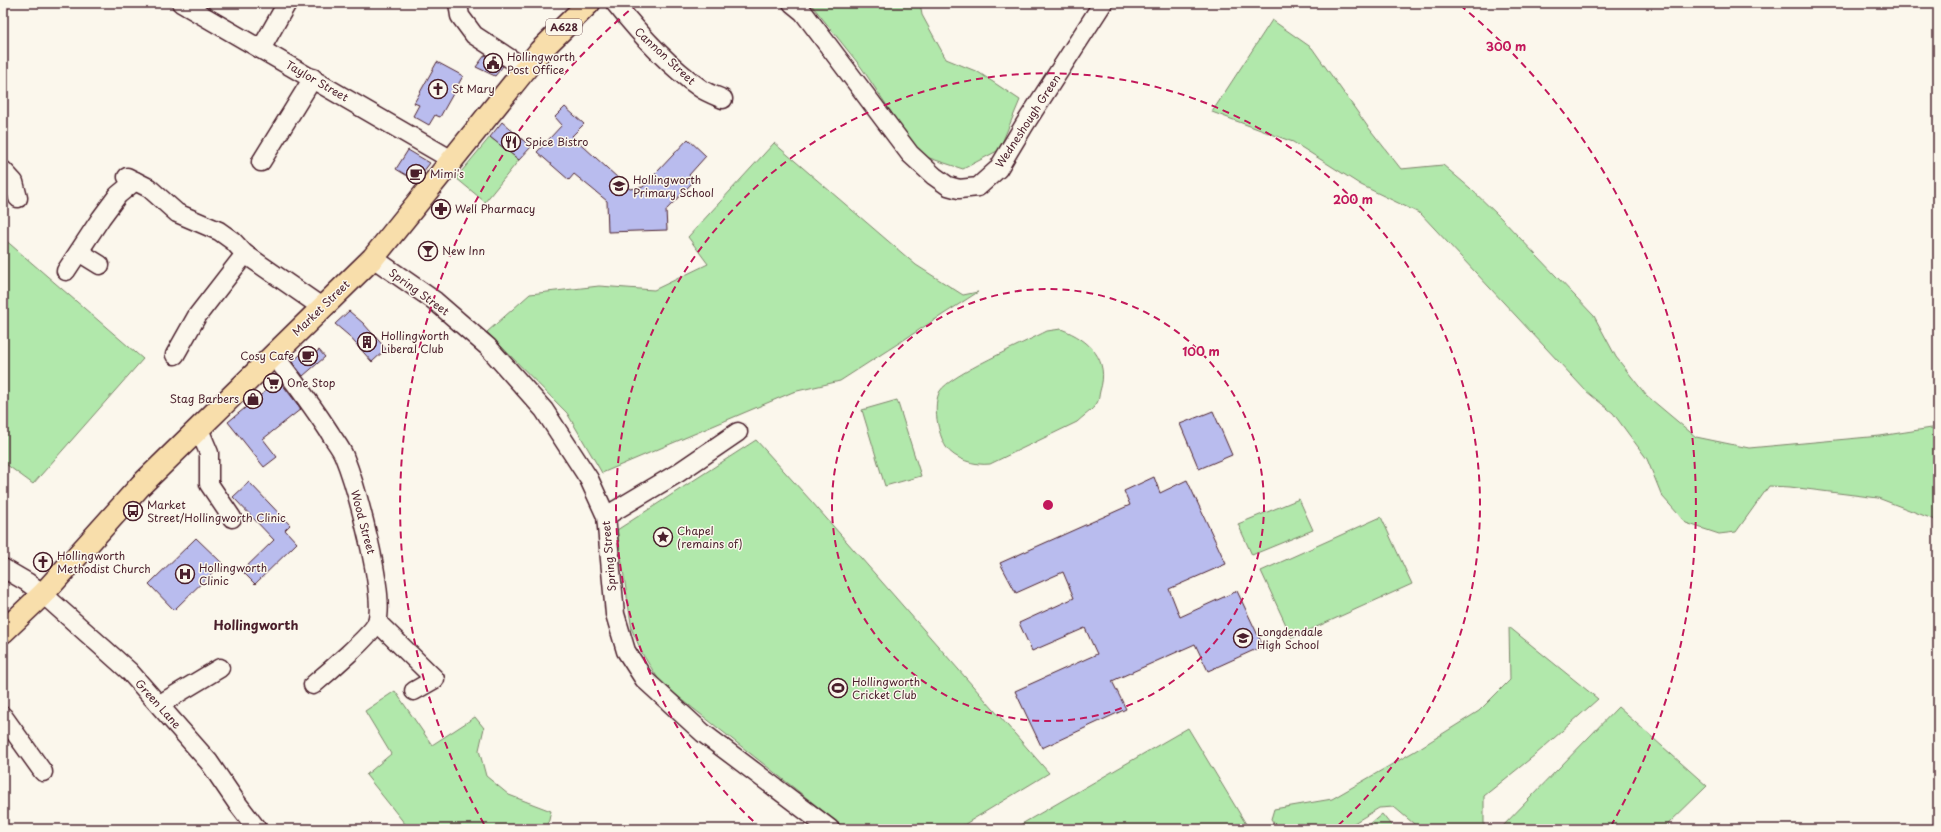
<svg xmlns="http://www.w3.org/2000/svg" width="1941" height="832" viewBox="0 0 1941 832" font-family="'Playpen Sans',sans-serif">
	<rect width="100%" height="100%" fill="#fbf7ec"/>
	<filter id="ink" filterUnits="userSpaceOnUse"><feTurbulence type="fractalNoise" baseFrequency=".025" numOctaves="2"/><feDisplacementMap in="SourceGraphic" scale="8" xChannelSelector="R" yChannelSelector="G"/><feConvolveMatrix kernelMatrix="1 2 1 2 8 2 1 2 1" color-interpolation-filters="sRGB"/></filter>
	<g filter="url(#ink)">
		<g fill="#b1e8ab" stroke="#7e846b">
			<path d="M810 3H920L922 15 946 59 978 72 1020 100 999 150 963 169 920 155 861 67Z"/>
			<path d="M1272 20 1312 48 1368 127 1401 169 1443 165 1470 188 1499 216 1594 316 1616 357 1646 395 1696 437 1749 448 1880 436 1938 427V521L1878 498 1790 487 1769 486 1736 532 1719 534 1686 523 1662 496 1647 459 1613 413 1586 391 1421 214 1361 185 1293 142 1212 112Z"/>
			<path d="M490 137 519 160 485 202 456 178Z"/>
			<path d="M774 143 916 265 963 295 978 292 840 381 793 392 602 473 567 413 487 332 530 294 599 286 654 290 708 264 688 237Z"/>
			<path d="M3 238 143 359 33 484 3 462Z"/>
			<path d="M1061 329C1090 340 1110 360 1100 391 1099 395 1099 400 1097 403 1092 411 1083 416 1077 422L990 464C975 466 954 459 946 447 938 434 932 405 940 391 950 375 1026 342 1047 331Z"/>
			<path d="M897 400 921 476 885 486 862 410Z"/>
			<path d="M756 440 812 502 1049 773 957 829H846L661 683 643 655 632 630 617 530Z"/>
			<path d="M1299 499 1313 530 1252 555 1238 524Z"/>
			<path d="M1381 517 1412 584 1292 638 1261 571Z"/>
			<path d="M1509 627 1598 699 1535 755 1484 796V829H1420L1394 807 1379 808 1344 829H1278L1271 819 1274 809 1332 799 1415 751 1479 711 1510 680Z"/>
			<path d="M395 691 432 745 475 717 484 728 479 750 486 776 509 795 551 811 547 829H409L366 775 391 754 365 711Z"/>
			<path d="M1618 707 1707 786 1663 829H1502L1501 828Z"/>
			<path d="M1188 728 1249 829H1013Z"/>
			<path d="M1382 814 1394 829H1364Z"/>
		</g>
		<g fill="#b9bcee" stroke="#4a1f2b">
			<path d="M485 55 503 66 495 76 476 67Z"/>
			<path d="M437 62 463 76 440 117 435 115 429 125 413 116 419 105 414 103Z"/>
			<path d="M565 107 584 124 572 136 630 189 643 187 688 139 706 156 689 175 694 181 666 210 667 230 608 232 607 201 574 174 569 180 537 152 562 125 555 117Z"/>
			<path d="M502 122 531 147 519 160 490 137Z"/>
			<path d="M408 150 430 163 416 181 396 169Z"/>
			<path d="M349 311 363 323 386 349 372 362 348 335 335 324Z"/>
			<path d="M308 348 313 355 319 350 325 357 303 376 292 362Z"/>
			<path d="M279 380 301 409 263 439 277 457 264 467 228 422Z"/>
			<path d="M1213 411 1232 455 1199 469 1180 424Z"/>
			<path d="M1154 477 1160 493 1187 480 1226 564 1169 589 1180 617 1237 591 1263 646 1208 671 1195 644 1112 681 1126 709 1042 748 1015 691 1097 654 1085 628 1032 651 1019 623 1074 598 1063 572 1016 593 1000 563 1130 505 1124 491Z"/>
			<path d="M249 482 290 525 285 530 297 543 255 584 242 571 274 540 233 497Z"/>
			<path d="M196 538 222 563 174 610 149 584Z"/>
		</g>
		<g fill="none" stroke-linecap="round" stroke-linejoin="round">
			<g stroke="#4a1f2b" stroke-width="21">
				<g id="minor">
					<path d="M181 3 452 160"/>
					<path d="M458 3 460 16 474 35 526 69"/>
					<path d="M615 3C638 32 670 67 700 88 707 93 716 96 723 99"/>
					<path d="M792 3 803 12 910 154 934 176 948 186 959 189 978 187 998 169 1025 124 1103 3"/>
					<path d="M261 49 287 3"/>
					<path d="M261 162 313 78"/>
					<path d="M3 170 14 182 18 198"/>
					<path d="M127 177 149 188 177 213 219 231 233 241 245 254 323 308"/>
					<path d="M79 252 100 265"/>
					<path d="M373 258 435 301 488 347 544 410 589 479 606 516 615 614 626 651 644 679 703 733 830 829"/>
					<path d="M66 271 101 218 118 195 135 181"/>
					<path d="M273 354C293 380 312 405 330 433 334 440 341 448 344 456 356 486 386 593 377 622 373 634 325 675 313 685"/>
					<path d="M175 355 197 316 245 254"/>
					<path d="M199 429 209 453V484L232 518"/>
					<path d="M606 516 678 473 738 432"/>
					<path d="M3 568 27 582 43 594 129 671 209 762 237 803 257 829"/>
					<path d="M377 622 435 679 414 691"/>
					<path d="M160 704 220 668"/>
					<path d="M3 716 43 772"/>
				</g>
			</g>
			<g stroke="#4a1f2b" stroke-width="25">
				<path id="highway" d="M3 632 43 594 141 485 373 258 540 51 589 3"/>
			</g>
			<use href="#minor" stroke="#fbf7ec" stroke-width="18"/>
			<use href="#highway" stroke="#f8deab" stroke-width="22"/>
		</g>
	</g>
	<g fill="none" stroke="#c2185b" stroke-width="2" stroke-dasharray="7 5">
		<circle cx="1048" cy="505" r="216"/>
		<path d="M762 829A432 432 0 1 1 1334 829"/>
		<path d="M484 824A648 648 0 0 1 636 5M1460 5A648 648 0 0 1 1612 824"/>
	</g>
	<defs>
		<g id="civic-ring" transform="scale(1)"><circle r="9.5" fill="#fbf7ec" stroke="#4a1f2b" stroke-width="1.5"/><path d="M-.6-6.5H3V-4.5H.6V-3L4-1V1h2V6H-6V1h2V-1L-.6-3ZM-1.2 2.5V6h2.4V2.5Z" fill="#4a1f2b"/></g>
		<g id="church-ring" transform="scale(1)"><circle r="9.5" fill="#fbf7ec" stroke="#4a1f2b" stroke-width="1.5"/><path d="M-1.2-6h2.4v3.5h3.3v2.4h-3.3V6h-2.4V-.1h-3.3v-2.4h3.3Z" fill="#4a1f2b"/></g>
		<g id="restaurant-ring" transform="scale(1)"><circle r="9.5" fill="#fbf7ec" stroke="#4a1f2b" stroke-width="1.5"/><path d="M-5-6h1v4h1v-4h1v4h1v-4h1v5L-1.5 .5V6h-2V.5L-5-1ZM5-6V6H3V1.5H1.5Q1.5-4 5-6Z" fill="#4a1f2b"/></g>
		<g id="cafe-ring" transform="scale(1)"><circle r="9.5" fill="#fbf7ec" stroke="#4a1f2b" stroke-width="1.5"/><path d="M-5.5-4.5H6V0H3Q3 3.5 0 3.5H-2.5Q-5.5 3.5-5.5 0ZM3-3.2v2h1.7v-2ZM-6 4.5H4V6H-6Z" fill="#4a1f2b"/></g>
		<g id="school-ring" transform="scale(1)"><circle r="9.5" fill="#fbf7ec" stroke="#4a1f2b" stroke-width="1.5"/><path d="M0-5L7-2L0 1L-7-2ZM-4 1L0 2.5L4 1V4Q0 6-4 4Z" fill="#4a1f2b"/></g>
		<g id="pharmacy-ring" transform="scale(1)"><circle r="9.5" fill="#fbf7ec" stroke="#4a1f2b" stroke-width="1.5"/><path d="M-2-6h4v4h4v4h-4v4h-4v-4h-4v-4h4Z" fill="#4a1f2b"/></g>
		<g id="bar-ring" transform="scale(1)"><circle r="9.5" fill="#fbf7ec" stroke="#4a1f2b" stroke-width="1.5"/><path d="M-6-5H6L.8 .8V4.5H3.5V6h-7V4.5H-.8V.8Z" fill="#4a1f2b"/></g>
		<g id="building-ring" transform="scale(1)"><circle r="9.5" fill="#fbf7ec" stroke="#4a1f2b" stroke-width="1.5"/><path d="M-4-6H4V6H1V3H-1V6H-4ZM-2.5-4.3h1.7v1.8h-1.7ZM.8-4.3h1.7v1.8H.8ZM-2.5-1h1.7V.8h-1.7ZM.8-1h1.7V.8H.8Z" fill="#4a1f2b"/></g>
		<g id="supermarket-ring" transform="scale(1)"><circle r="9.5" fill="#fbf7ec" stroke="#4a1f2b" stroke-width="1.5"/><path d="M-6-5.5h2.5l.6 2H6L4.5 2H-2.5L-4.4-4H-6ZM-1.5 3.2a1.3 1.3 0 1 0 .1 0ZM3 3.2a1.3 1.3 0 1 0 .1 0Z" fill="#4a1f2b"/></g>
		<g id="shop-ring" transform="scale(1)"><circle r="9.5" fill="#fbf7ec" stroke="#4a1f2b" stroke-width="1.5"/><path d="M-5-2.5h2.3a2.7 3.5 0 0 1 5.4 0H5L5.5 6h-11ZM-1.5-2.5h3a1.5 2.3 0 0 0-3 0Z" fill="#4a1f2b"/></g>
		<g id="bus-ring" transform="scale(1)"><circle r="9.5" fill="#fbf7ec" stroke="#4a1f2b" stroke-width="1.5"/><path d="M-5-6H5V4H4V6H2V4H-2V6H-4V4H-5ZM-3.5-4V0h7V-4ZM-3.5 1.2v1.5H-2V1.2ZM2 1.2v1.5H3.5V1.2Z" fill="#4a1f2b"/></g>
		<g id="sight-ring" transform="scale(1)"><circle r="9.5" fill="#fbf7ec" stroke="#4a1f2b" stroke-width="1.5"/><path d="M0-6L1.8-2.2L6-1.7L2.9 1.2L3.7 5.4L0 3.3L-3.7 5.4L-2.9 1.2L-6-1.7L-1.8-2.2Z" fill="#4a1f2b"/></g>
		<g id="hospital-ring" transform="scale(1)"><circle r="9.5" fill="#fbf7ec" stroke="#4a1f2b" stroke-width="1.5"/><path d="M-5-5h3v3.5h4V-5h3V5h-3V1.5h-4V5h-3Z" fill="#4a1f2b"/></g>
		<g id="stadium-ring" transform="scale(1)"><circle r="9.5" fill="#fbf7ec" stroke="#4a1f2b" stroke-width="1.5"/><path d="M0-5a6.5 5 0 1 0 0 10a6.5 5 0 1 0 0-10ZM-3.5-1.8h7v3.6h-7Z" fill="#4a1f2b"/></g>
	</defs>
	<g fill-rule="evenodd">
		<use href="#civic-ring" x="493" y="63"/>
		<use href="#church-ring" x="438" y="89"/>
		<use href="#restaurant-ring" x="511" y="142"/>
		<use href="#cafe-ring" x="416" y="174"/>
		<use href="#school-ring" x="619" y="186"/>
		<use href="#pharmacy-ring" x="441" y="209"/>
		<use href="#bar-ring" x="428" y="251"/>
		<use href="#building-ring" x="367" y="342"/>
		<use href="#cafe-ring" x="308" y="356"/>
		<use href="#supermarket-ring" x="273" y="383"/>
		<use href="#shop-ring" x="253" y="399"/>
		<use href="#bus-ring" x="133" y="511"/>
		<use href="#sight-ring" x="663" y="537"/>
		<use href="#church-ring" x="43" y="562"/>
		<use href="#hospital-ring" x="185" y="574"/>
		<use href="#school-ring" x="1243" y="638"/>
		<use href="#stadium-ring" x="838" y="688"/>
	</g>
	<g text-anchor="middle" stroke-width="3" stroke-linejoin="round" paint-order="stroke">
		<rect fill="#fbf7ec" stroke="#7f6065" stroke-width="1" x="546" y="19" width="36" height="16" rx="3"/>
		<g font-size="10" font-weight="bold" fill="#4a1f2b">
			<text x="564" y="31">A628</text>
		</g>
		<g font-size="11" fill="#4a1f2b" stroke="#fbf7ec">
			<text transform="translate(665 56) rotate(43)" y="4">Cannon Street</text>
			<text transform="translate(317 81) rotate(30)" y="4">Taylor Street</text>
			<text transform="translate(1028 121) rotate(-57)" y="4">Wedneshough Green</text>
			<text transform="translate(419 292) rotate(36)" y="4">Spring Street</text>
			<text transform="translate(321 308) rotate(-44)" y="4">Market Street</text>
			<text transform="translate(363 522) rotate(75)" y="4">Wood Street</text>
			<text transform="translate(609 556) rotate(-95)" y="4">Spring Street</text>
			<text transform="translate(158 704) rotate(48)" y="4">Green Lane</text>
		</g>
		<g font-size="11" fill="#4a1f2b" stroke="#fbf7ec" text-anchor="start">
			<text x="507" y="61">Hollingworth<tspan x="507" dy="13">Post Office</tspan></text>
			<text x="452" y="93">St Mary</text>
			<text x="525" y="146">Spice Bistro</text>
			<text x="430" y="178">Mimi's</text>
			<text x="633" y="184">Hollingworth<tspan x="633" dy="13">Primary School</tspan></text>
			<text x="455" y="213">Well Pharmacy</text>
			<text x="442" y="255">New Inn</text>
			<text x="381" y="340">Hollingworth<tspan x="381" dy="13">Liberal Club</tspan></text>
			<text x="294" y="360" text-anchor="end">Cosy Cafe</text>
			<text x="287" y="387">One Stop</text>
			<text x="239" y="403" text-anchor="end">Stag Barbers</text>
			<text x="147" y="509">Market<tspan x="147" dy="13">Street/Hollingworth Clinic</tspan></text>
			<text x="677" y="535">Chapel<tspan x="677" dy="13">(remains of)</tspan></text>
			<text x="57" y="560">Hollingworth<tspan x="57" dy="13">Methodist Church</tspan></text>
			<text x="199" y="572">Hollingworth<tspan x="199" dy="13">Clinic</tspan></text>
			<text x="1257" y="636">Longdendale<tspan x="1257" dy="13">High School</tspan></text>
			<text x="852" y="686">Hollingworth<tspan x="852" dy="13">Cricket Club</tspan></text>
		</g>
		<g font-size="13" font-weight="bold" fill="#4a1f2b" stroke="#fbf7ec">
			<text x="256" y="630">Hollingworth</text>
		</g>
	</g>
	<circle cx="1048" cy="505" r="6" fill="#c2185b" stroke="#fbf7ec" stroke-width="2"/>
	<g font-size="12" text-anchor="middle" font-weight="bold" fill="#c2185b" stroke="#fbf7ec" stroke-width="3" stroke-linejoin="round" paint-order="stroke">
		<text x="1506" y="51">300 m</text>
		<text x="1353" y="204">200 m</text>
		<text x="1201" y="356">100 m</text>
	</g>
	<rect width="1941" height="832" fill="none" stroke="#fbf7ec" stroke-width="16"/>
	<rect x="8" y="8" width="1925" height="816" fill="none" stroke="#4a1f2b" stroke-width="1.5" filter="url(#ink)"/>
</svg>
